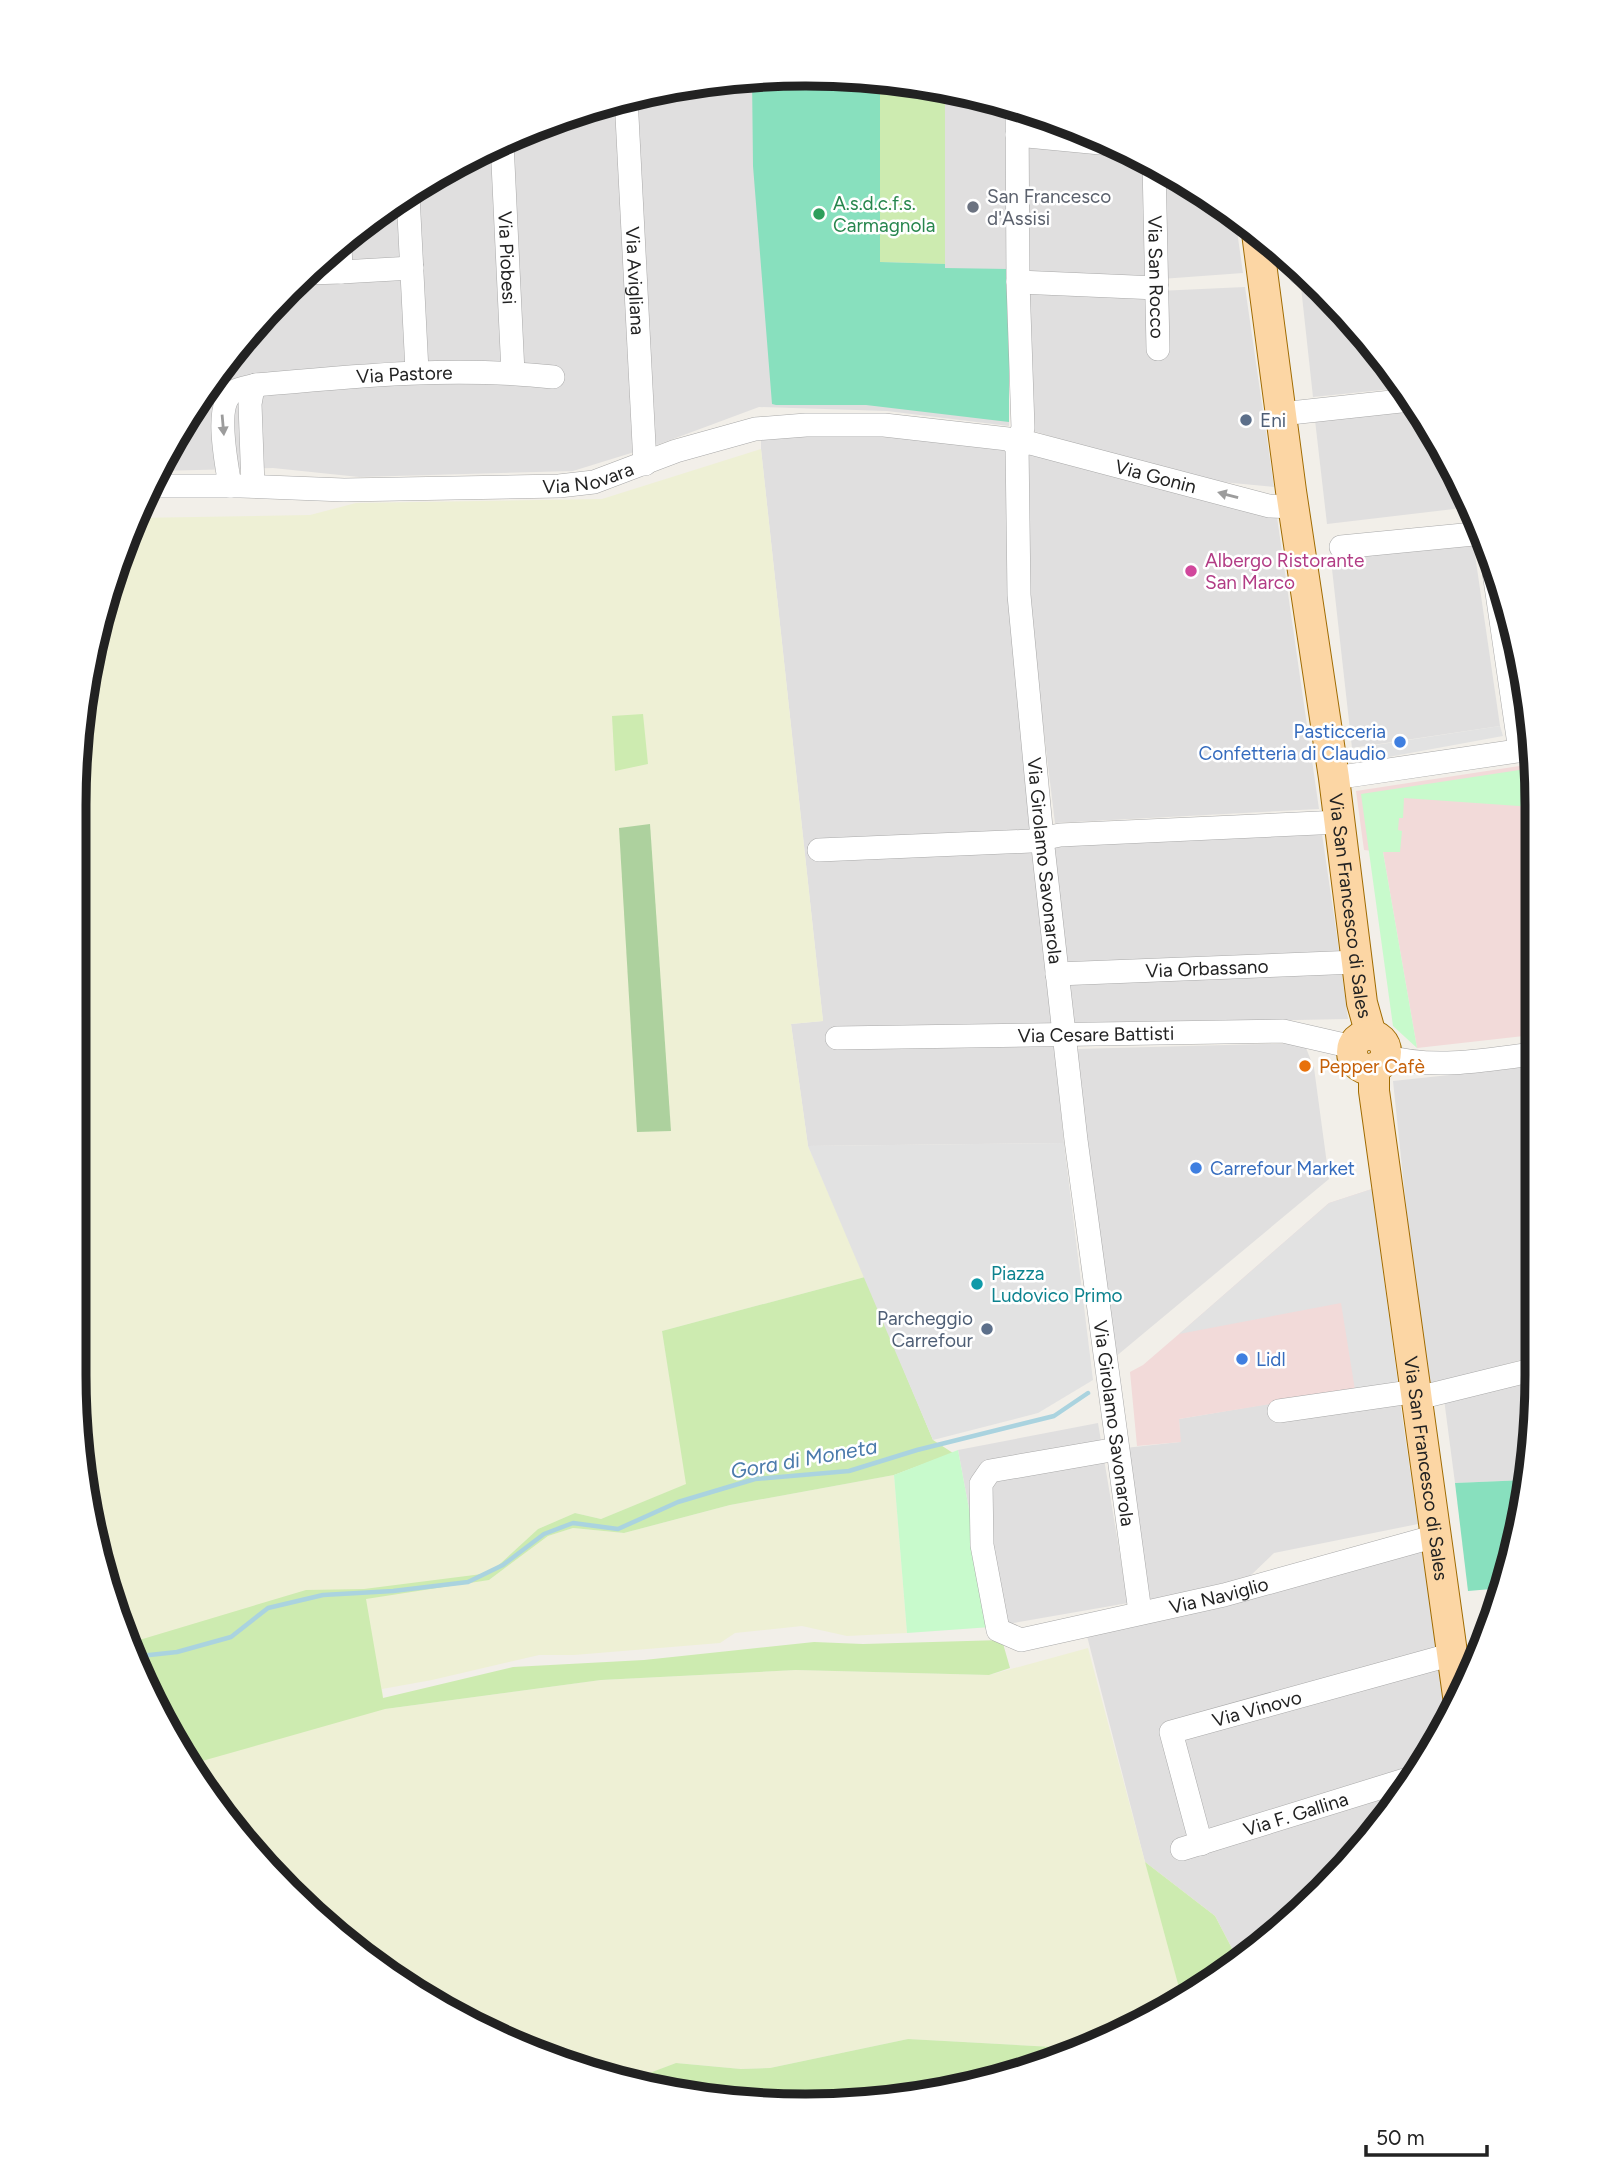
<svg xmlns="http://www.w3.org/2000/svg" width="1611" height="2180" viewBox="0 0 1611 2180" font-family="Figtree,sans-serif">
	<rect width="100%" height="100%" fill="#f2efe9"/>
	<g fill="#e0dfdf">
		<path d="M757 75 880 79V262L945 263V90L1008 105 1009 426 887 411 759 407 657 445 573 471 359 477 273 468 158 471 197 399 255 323 360 225 481 149 616 99Z"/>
		<path d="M1023 142 1123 149 1149 162 1152 280 1025 276Z"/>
		<path d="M1158 165 1171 171 1235 217 1243 273 1161 279Z"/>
		<path d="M1316 285 1386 360 1402 388 1313 397 1301 287Z"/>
		<path d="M1245 287 1274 487 1191 479 1030 430 1026 289 1136 292Z"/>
		<path d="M1412 405 1471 507 1327 524 1315 420Z"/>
		<path d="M800 434 987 441 1008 451 1009 583 1064 1143 808 1146 791 1024 823 1021 761 449V436Z"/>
		<path d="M1028 451 1277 517 1319 809 1055 823 1029 609Z"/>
		<path d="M1473 541 1500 726 1352 748 1331 560Z"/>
		<path d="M1322 834 1340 957 1066 969 1052 848 1114 841Z"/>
		<path d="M1341 966 1348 1019 1071 1024 1065 979Z"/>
		<path d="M1304 1043 1314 1068 1329 1179 1114 1358 1076 1049Z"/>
		<path d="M1534 1066 1535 1356 1425 1387 1393 1081Z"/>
		<path d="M1536 1375V1423L1526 1480 1455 1483 1444 1399Z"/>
		<path d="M1400 1402 1418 1524 1274 1553 1248 1578 1146 1602 1125 1448 1180 1442 1179 1419 1273 1403 1277 1423Z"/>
		<path d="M1098 1423 1128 1603 991 1627 958 1450Z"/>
		<path d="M1423 1546 1449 1718 1356 1857 1251 1955 1239 1962 1215 1916 1145 1862 1087 1636Z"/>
	</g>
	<g fill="#f2dad9">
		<path d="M1532 764 1533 1035 1417 1048 1383 852 1364 850 1356 791Z"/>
		<path d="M1372 1189 1355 1390 1179 1419 1181 1442 1137 1446 1130 1372 1143 1365 1179 1334 1329 1203Z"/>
	</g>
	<path fill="#eef0d5" d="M761 449 823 1021 791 1024 808 1146 865 1277 662 1331 687 1484 601 1519 575 1513 538 1529 490 1573 489 1580 548 1536 573 1528 624 1533 730 1505 894 1475 907 1633 847 1636 802 1626 735 1633 720 1643 574 1655H539L432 1680 382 1689 385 1709 601 1680 796 1670 989 1675 1088 1648 1145 1862 1215 1916 1239 1962 1089 2049 908 2039 770 2068 741 2069 676 2063 624 2083 482 2031 323 1925 197 1781 129 1655 99 1564 74 1374 75 758 98 616 133 518 310 515 356 503 602 499Z"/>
	<g fill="#cdebb0">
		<path d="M880 79 901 80 945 90V264L880 262Z"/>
		<path d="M643 714 648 764 615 771 612 716Z"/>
		<path d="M865 1277 933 1440 953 1453 894 1475 730 1505 624 1533 573 1528 548 1536 489 1580 366 1599 383 1698 513 1667 644 1660 814 1642 863 1644 1002 1640 1010 1668 989 1675 796 1670 601 1680 385 1709 188 1765 126 1644 306 1590 364 1589 490 1573 538 1529 575 1513 601 1519 686 1484 662 1331Z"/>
		<path d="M1145 1862 1215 1916 1239 1962 1181 1995Z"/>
		<path d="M908 2039 1089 2049 901 2100H710L623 2083 676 2063 741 2069 770 2068Z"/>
	</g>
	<path fill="#add19e" d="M650 824 671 1131 637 1132 619 828Z"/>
	<g fill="#c8facc">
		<path d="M1532 768V807L1404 798 1403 818H1399L1398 830 1402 831 1400 852H1383L1417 1048 1393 1026 1361 794Z"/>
		<path d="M958 1450 991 1627 907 1633 894 1475Z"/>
	</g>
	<g fill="#88e0be">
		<path d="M757 75 880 79V262L945 264V268L1009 269V422L866 405H776L772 404 753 166 752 76Z"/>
		<path d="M1526 1480 1512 1564 1503 1588 1468 1591 1455 1483Z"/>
	</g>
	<g fill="#e2e2e2">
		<path d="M1500 726 1503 736 1372 760 1369 746Z"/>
		<path d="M1064 1143 1093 1380 1038 1413 933 1440 808 1146Z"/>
		<path d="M1372 1189 1398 1384 1355 1390 1341 1303 1179 1334 1329 1203Z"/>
	</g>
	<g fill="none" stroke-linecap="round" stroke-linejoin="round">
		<path stroke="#aad3df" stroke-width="4.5" d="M131 1657 177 1652 231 1637 268 1608 323 1595 393 1591 468 1582 503 1565 544 1534 573 1523 618 1529 678 1502 755 1479 849 1471 917 1450 1054 1416 1088 1393"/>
		<g stroke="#a9a9a9" stroke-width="24">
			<g id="minor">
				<path id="s1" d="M626 97 645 464"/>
				<path id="s2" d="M1017 107 1018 282 1023 428 1017 445 1019 595 1042 838 1076 1140 1140 1612"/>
				<path d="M1017 135 1111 144"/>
				<path id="s3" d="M502 142 513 373"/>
				<path id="s4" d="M1154 163 1158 349"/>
				<path d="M408 195 417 371"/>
				<path d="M340 244 341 272 412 268"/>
				<path d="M1300 267V273H1304"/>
				<path d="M308 273 341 272"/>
				<path d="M1018 282 1157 288"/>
				<path d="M1281 414 1410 400"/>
				<path id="s5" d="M150 486H241L344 490 559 486 594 482 676 451 755 429 806 425H884L1008 439 1017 445 1030 443 1269 506 1295 507"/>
				<path id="s6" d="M230 486C227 465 213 402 235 391 241 388 250 387 256 385 355 376 453 366 553 377"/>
				<path d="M253 486 250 404 252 393 256 385"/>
				<path d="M1341 547 1484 533"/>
				<path d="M1494 572 1520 751"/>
				<path d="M1334 778 1531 749"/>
				<path d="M819 850 1031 841 1060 835 1340 822"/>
				<path id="s7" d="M1057 974 1357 962"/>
				<path id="s8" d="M837 1038 1283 1031 1353 1047"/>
				<path d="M1385 1056C1434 1070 1483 1060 1533 1054"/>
				<path d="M1418 1398 1536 1369"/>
				<path d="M1279 1411 1417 1391"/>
				<path id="s9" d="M1117 1449 990 1471 981 1484 982 1545 998 1630 1021 1640 1224 1595 1436 1536"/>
				<path id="s10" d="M1201 1844 1171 1732 1453 1654"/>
				<path id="s11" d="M1182 1849 1408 1779"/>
			</g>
		</g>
		<g stroke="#a06b00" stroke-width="32">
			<g id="major">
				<path id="s12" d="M1257 233 1291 491 1334 778 1362 1003 1371 1035"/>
				<circle cx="1369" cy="1052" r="17"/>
				<path id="s13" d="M1374 1068V1091L1459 1703"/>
			</g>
		</g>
		<use href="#minor" stroke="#fff" stroke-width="23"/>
		<use href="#major" stroke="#fcd6a4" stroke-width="30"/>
	</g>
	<defs><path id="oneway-solid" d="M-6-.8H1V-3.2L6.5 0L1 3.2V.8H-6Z" transform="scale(1.75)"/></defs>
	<g fill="#9c9c9c">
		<use href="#oneway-solid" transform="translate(223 425) rotate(85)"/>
		<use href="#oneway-solid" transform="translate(1228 495) rotate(-165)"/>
	</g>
	<circle fill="#6b7280" stroke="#fff" stroke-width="2.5" cx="973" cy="207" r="7"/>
	<circle fill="#2e9e5b" stroke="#fff" stroke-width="2.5" cx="819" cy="214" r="7"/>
	<g fill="#5c6f8a" stroke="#fff" stroke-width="2.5">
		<circle cx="1246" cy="420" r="7"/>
		<circle cx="987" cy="1329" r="7"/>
	</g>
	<circle fill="#d1479c" stroke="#fff" stroke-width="2.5" cx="1191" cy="571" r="7"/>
	<g fill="#3f7fe0" stroke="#fff" stroke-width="2.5">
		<circle cx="1400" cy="742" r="7"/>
		<circle cx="1196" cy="1168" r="7"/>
		<circle cx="1242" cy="1359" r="7"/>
	</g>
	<circle fill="#e8710a" stroke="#fff" stroke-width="2.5" cx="1305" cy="1066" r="7"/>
	<circle fill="#0f9aa8" stroke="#fff" stroke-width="2.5" cx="977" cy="1284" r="7"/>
	<g text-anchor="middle" stroke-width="5" stroke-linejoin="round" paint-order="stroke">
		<g font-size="19" fill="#5b616d" stroke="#fff" text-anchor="start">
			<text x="987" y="203">San Francesco<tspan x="987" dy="22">d'Assisi</tspan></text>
		</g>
		<g font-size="19" fill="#27864d" stroke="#fff" text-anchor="start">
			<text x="833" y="210">A.s.d.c.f.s.<tspan x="833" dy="22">Carmagnola</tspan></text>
		</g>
		<g font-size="19" fill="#222" stroke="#fff">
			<text dy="7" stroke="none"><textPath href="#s3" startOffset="116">Via Piobesi</textPath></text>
			<text dy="7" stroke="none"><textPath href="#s4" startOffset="114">Via San Rocco</textPath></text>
			<text dy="7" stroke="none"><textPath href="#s1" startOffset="184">Via Avigliana</textPath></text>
			<text dy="7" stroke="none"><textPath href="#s6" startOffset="270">Via Pastore</textPath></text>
			<text dy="7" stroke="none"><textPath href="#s5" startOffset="439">Via Novara</textPath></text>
			<text dy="7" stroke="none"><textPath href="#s5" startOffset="1022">Via Gonin</textPath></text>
			<text dy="7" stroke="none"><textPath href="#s2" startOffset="756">Via Girolamo Savonarola</textPath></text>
			<text dy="7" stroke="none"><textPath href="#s12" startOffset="679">Via San Francesco di Sales</textPath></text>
			<text dy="7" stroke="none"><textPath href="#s7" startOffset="150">Via Orbassano</textPath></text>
			<text dy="7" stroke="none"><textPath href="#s8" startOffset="259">Via Cesare Battisti</textPath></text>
			<text dy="7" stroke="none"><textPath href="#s2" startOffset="1323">Via Girolamo Savonarola</textPath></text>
			<text dy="7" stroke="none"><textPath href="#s13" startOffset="404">Via San Francesco di Sales</textPath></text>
			<text dy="7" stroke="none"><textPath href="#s9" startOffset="520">Via Naviglio</textPath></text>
			<text dy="7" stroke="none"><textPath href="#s10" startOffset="205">Via Vinovo</textPath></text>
			<text dy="7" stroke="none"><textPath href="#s11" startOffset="119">Via F. Gallina</textPath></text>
		</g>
		<g font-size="19" fill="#4e5e75" stroke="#fff" text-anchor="start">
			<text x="1260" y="427">Eni</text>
			<text x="973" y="1325" text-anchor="end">Parcheggio<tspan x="973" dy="22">Carrefour</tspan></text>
		</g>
		<g font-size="19" fill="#b23c85" stroke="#fff" text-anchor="start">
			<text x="1205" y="567">Albergo Ristorante<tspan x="1205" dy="22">San Marco</tspan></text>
		</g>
		<g font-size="19" fill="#366cbe" stroke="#fff" text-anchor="start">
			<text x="1386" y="738" text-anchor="end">Pasticceria<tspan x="1386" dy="22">Confetteria di Claudio</tspan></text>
			<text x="1210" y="1175">Carrefour Market</text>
			<text x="1256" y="1366">Lidl</text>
		</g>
		<g font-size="19" fill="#c56008" stroke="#fff" text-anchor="start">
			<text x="1319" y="1073">Pepper Cafè</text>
		</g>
		<g font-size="19" fill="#0d838f" stroke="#fff" text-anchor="start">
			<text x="991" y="1280">Piazza<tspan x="991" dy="22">Ludovico Primo</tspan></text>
		</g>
		<g font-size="21" font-style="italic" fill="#4a7aab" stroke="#fff">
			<text transform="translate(804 1459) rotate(-10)" y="7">Gora di Moneta</text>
		</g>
	</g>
	<path d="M0 0H1611V2180H0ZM805 86H806A719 719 0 0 1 1525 805V1375A719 719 0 0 1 806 2094H805A719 719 0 0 1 86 1375V805A719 719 0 0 1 805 86Z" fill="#fff" fill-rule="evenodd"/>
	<path fill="none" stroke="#222" stroke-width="9" d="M805 86H806A719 719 0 0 1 1525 805V1375A719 719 0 0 1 806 2094H805A719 719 0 0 1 86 1375V805A719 719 0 0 1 805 86Z"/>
	<path d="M1366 2145v10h121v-10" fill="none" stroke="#222222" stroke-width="3.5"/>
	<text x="1376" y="2145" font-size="21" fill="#222222" stroke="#ffffff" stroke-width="5" paint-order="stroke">50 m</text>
</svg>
